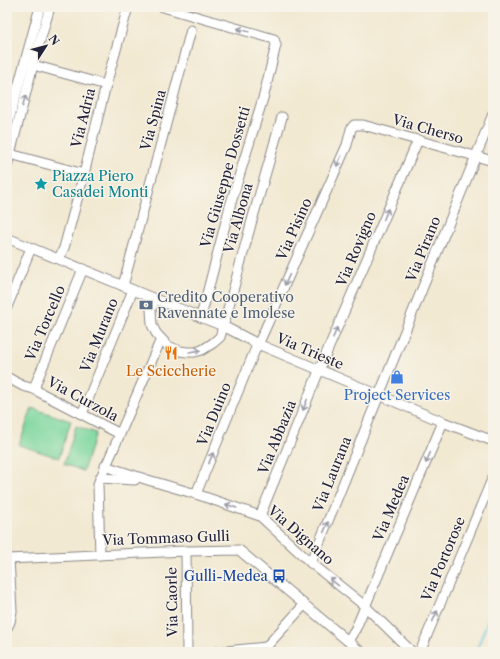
<svg xmlns="http://www.w3.org/2000/svg" width="500" height="659" viewBox="0 0 500 659" font-family="'Libre Caslon Text',serif">
	<rect width="100%" height="100%" fill="#f7f3e8"/>
	<filter id="ink" filterUnits="userSpaceOnUse"><feTurbulence type="fractalNoise" baseFrequency=".025" numOctaves="2"/><feDisplacementMap in="SourceGraphic" scale="8" xChannelSelector="R" yChannelSelector="G"/><feConvolveMatrix kernelMatrix="1 2 1 2 8 2 1 2 1" color-interpolation-filters="sRGB"/></filter>
	<filter id="wash" filterUnits="userSpaceOnUse"><feTurbulence type="fractalNoise" baseFrequency=".012" numOctaves="4" result="noise"/><feDisplacementMap in="SourceGraphic" scale="16" xChannelSelector="R" yChannelSelector="G"/><feGaussianBlur stdDeviation="0.9" result="paint"/><feColorMatrix in="noise" values="0 0 0 0 0 0 0 0 0 0 0 0 0 0 0 0 0 1.4 0 .05"/><feComposite in="paint" operator="in"/></filter>
	<g filter="url(#wash)">
		<rect width="100%" height="100%" fill="#f2e9d2"/>
		<g fill="#7dd79e" stroke="#507c6c">
			<path d="M32 408 71 421 59 458 19 445Z"/>
			<path d="M76 426 96 433 83 471 64 464Z"/>
		</g>
		<g fill="none" stroke-linecap="round" stroke-linejoin="round">
			<path stroke="#61c8de" stroke-width="2" d="M476 652 493 606"/>
		</g>
	</g>
	<g filter="url(#ink)">
		<g fill="none" stroke-linecap="round" stroke-linejoin="round">
			<g stroke="#8a8686" stroke-width="11">
				<g id="minor">
					<path d="M163 7 274 39 276 45 264 95 230 206 203 309 200 317"/>
					<path d="M33 65 106 85"/>
					<path d="M7 127 40 7"/>
					<path d="M10 154 84 174"/>
					<path d="M7 166 33 65 50 7"/>
					<path d="M7 238 155 299 223 326 258 344 443 422 493 441"/>
					<path d="M59 258 64 248 84 174 106 85 128 7"/>
					<path d="M123 286 191 30"/>
					<path d="M155 299 151 309 152 325 156 333 168 346 180 351 187 352H195L202 350 213 343 220 337 225 320 251 224 282 117"/>
					<path d="M7 307 31 248"/>
					<path d="M7 377C12 380 17 383 23 386 29 388 34 388 39 392L120 434 98 484 100 555"/>
					<path d="M35 389 36 383 83 269"/>
					<path d="M82 414 133 290"/>
					<path d="M120 434 161 339"/>
					<path d="M105 466 148 480 196 494 260 516 311 563 365 606 412 652"/>
					<path d="M100 478 135 480"/>
					<path d="M196 494 255 350 262 336 347 145 351 129 354 125H363L493 161"/>
					<path d="M260 516 323 361 418 140"/>
					<path d="M186 551 187 652"/>
					<path d="M7 559 186 551 239 550 361 652"/>
					<path d="M311 563 493 114"/>
					<path d="M7 628 10 622 12 611 9 559"/>
					<path d="M348 641 356 628 443 422"/>
					<path d="M216 652 266 647 304 605"/>
					<path d="M420 652 493 477"/>
				</g>
			</g>
			<use href="#minor" stroke="#fff" stroke-width="9"/>
		</g>
		<defs><path id="oneway-shaft" d="M-6 0H5M1.5-3L5.5 0L1.5 3" fill="none" stroke-width="1.6" stroke-linecap="round" stroke-linejoin="round"/></defs>
		<g stroke="#9c9ca7">
			<use href="#oneway-shaft" transform="translate(243 30) rotate(-164)"/>
			<use href="#oneway-shaft" transform="translate(24 101) rotate(-75)"/>
			<use href="#oneway-shaft" transform="translate(339 161) rotate(114)"/>
			<use href="#oneway-shaft" transform="translate(386 214) rotate(-67)"/>
			<use href="#oneway-shaft" transform="translate(287 280) rotate(114)"/>
			<use href="#oneway-shaft" transform="translate(335 333) rotate(-67)"/>
			<use href="#oneway-shaft" transform="translate(195 351) rotate(-9)"/>
			<use href="#oneway-shaft" transform="translate(305 405) rotate(112)"/>
			<use href="#oneway-shaft" transform="translate(211 458) rotate(-68)"/>
			<use href="#oneway-shaft" transform="translate(428 458) rotate(113)"/>
			<use href="#oneway-shaft" transform="translate(231 506) rotate(-161)"/>
			<use href="#oneway-shaft" transform="translate(326 527) rotate(-68)"/>
			<use href="#oneway-shaft" transform="translate(334 582) rotate(-141)"/>
			<use href="#oneway-shaft" transform="translate(435 616) rotate(-67)"/>
		</g>
	</g>
	<defs>
		<g id="sight-bare" transform="scale(1.08)"><path d="M0-6L1.8-2.2L6-1.7L2.9 1.2L3.7 5.4L0 3.3L-3.7 5.4L-2.9 1.2L-6-1.7L-1.8-2.2Z" fill="#0f9aa8" stroke="#f7f3e8" stroke-width="2.5" paint-order="stroke"/></g>
		<g id="bank-bare" transform="scale(1.08)"><path d="M-6-4H6V4H-6ZM0-2.3a2.3 2.3 0 1 0 0 4.6a2.3 2.3 0 1 0 0-4.6Z" fill="#5c6f8a" stroke="#f7f3e8" stroke-width="2.5" paint-order="stroke"/></g>
		<g id="restaurant-bare" transform="scale(1.08)"><path d="M-5-6h1v4h1v-4h1v4h1v-4h1v5L-1.5 .5V6h-2V.5L-5-1ZM5-6V6H3V1.5H1.5Q1.5-4 5-6Z" fill="#e8710a" stroke="#f7f3e8" stroke-width="2.5" paint-order="stroke"/></g>
		<g id="shop-bare" transform="scale(1.08)"><path d="M-5-2.5h2.3a2.7 3.5 0 0 1 5.4 0H5L5.5 6h-11ZM-1.5-2.5h3a1.5 2.3 0 0 0-3 0Z" fill="#3f7fe0" stroke="#f7f3e8" stroke-width="2.5" paint-order="stroke"/></g>
		<g id="bus-bare" transform="scale(1.08)"><path d="M-5-6H5V4H4V6H2V4H-2V6H-4V4H-5ZM-3.5-4V0h7V-4ZM-3.5 1.2v1.5H-2V1.2ZM2 1.2v1.5H3.5V1.2Z" fill="#1a4fb4" stroke="#f7f3e8" stroke-width="2.5" paint-order="stroke"/></g>
	</defs>
	<g fill-rule="evenodd">
		<use href="#sight-bare" x="41" y="184"/>
		<use href="#bank-bare" x="146" y="305"/>
		<use href="#restaurant-bare" x="171" y="353"/>
		<use href="#shop-bare" x="397" y="377"/>
		<use href="#bus-bare" x="279" y="576"/>
	</g>
	<g text-anchor="middle" stroke-width="3" stroke-linejoin="round" paint-order="stroke">
		<g font-size="14" fill="#22223b" stroke="#f7f3e8">
			<text transform="translate(83 118) rotate(-76)" y="5">Via Adria</text>
			<text transform="translate(153 120) rotate(-75)" y="5">Via Spina</text>
			<text transform="translate(428 129) rotate(16)" y="5">Via Cherso</text>
			<text transform="translate(225 177) rotate(-74)" y="5">Via Giuseppe Dossetti</text>
			<text transform="translate(238 218) rotate(-74)" y="5">Via Albona</text>
			<text transform="translate(294 229) rotate(-66)" y="5">Via Pisino</text>
			<text transform="translate(356 249) rotate(-67)" y="5">Via Rovigno</text>
			<text transform="translate(423 249) rotate(-68)" y="5">Via Pirano</text>
			<text transform="translate(45 323) rotate(-67)" y="5">Via Torcello</text>
			<text transform="translate(99 335) rotate(-68)" y="5">Via Murano</text>
			<text transform="translate(310 351) rotate(23)" y="5">Via Trieste</text>
			<text transform="translate(83 399) rotate(28)" y="5">Via Curzola</text>
			<text transform="translate(214 414) rotate(-68)" y="5">Via Duino</text>
			<text transform="translate(277 437) rotate(-68)" y="5">Via Abbazia</text>
			<text transform="translate(332 474) rotate(-68)" y="5">Via Laurana</text>
			<text transform="translate(391 508) rotate(-67)" y="5">Via Medea</text>
			<text transform="translate(301 535) rotate(41)" y="5">Via Dignano</text>
			<text transform="translate(166 538) rotate(-2)" y="5">Via Tommaso Gulli</text>
			<text transform="translate(443 559) rotate(-67)" y="5">Via Portorose</text>
			<text transform="translate(172 602) rotate(-91)" y="5">Via Caorle</text>
		</g>
		<g font-size="14" fill="#0d838f" stroke="#f7f3e8" text-anchor="start">
			<text x="52" y="181">Piazza Piero<tspan x="52" dy="16">Casadei Monti</tspan></text>
		</g>
		<g font-size="14" fill="#4e5e75" stroke="#f7f3e8" text-anchor="start">
			<text x="157" y="302">Credito Cooperativo<tspan x="157" dy="16">Ravennate e Imolese</tspan></text>
		</g>
		<g font-size="14" fill="#c56008" stroke="#f7f3e8">
			<text x="171" y="376">Le Sciccherie</text>
		</g>
		<g font-size="14" fill="#366cbe" stroke="#f7f3e8">
			<text x="397" y="400">Project Services</text>
		</g>
		<g font-size="14" fill="#164399" stroke="#f7f3e8" text-anchor="end">
			<text x="268" y="581">Gulli-Medea</text>
		</g>
	</g>
	<rect width="500" height="659" fill="none" stroke="#f7f3e8" stroke-width="24"/>
	<g transform="translate(46 46) rotate(54)" stroke="#f7f3e8" stroke-width="3" paint-order="stroke">
	<path d="M0-3L7 15L0 10L-7 15Z" fill="#22223b"/>
	<text y="-6" font-size="11" font-weight="bold" text-anchor="middle" fill="#22223b">N</text>
	</g>
</svg>
